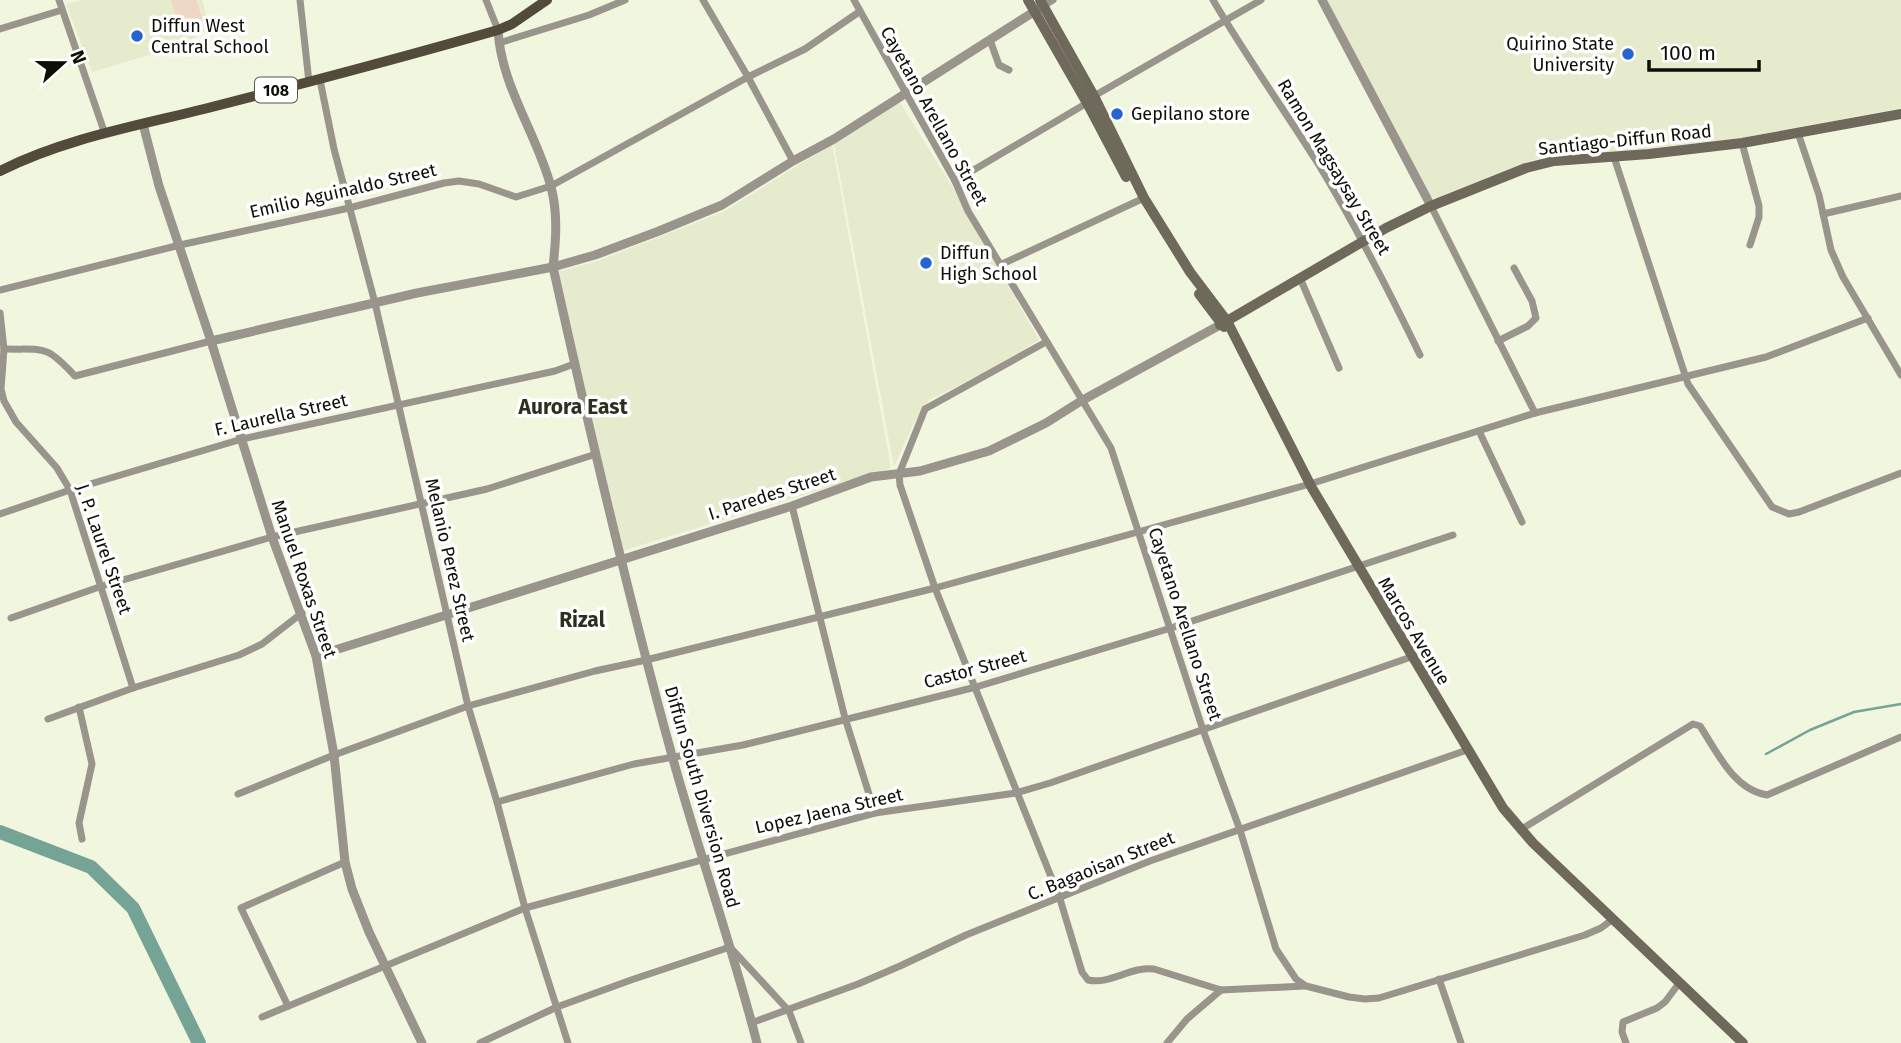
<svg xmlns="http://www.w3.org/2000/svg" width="1901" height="1043" viewBox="0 0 1901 1043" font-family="'Fira Sans',sans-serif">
	<rect width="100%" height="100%" fill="#f1f6de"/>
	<g fill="#e5ebcc">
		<path d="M82 0H202L210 28 182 45 92 72 66 4Z"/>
		<path d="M1327 0H1901V108L1742 138 1627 151 1541 157 1437 199 1429 195Z"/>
		<path d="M899 101 953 188 1039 340 982 374 929 400 913 425 894 467 834 144Z"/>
		<path d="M832 144 891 468 622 551 556 272 595 262 723 212Z"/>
	</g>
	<path fill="#efd7c6" d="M171 0H196L205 26 182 33Z"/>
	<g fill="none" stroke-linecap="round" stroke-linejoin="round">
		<path stroke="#75a395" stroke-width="2.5" d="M1766 754 1810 730 1854 712 1901 704"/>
		<path stroke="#75a395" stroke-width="14" d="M0 832 91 867 133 908 199 1043"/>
		<g stroke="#99958c" stroke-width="7">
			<path d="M59 0 105 134"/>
			<path d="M300 0 309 82"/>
			<path d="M486 0 498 30"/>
			<path d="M703 0 748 77 793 161"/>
			<path d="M854 0 955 181 968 211 1111 448 1203 730 1240 830 1276 949 1296 979 1306 986 1349 997 1365 999 1379 998 1585 935 1601 928 1613 919"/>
			<path d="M1213 0C1246 56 1283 108 1317 162 1355 224 1388 289 1420 355"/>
			<path d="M1043 6 1053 0"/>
			<path d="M0 29 62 10"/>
			<path d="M990 40 999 65 1009 70"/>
			<path d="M499 43 589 15 625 0"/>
			<path d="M320 80 334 149 375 303 468 706 497 802 525 908 568 1043"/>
			<path d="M1798 133 1819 195 1831 250 1843 277 1901 375"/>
			<path d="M1742 143 1759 206V217L1750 245"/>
			<path d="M1614 157 1688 384 1772 507 1789 514 1799 512 1901 473"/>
			<path d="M955 181 1087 103 1094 96 1261 0"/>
			<path d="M1431 206 1535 413"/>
			<path d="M1823 214 1901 196"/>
			<path d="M1000 265 1144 198"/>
			<path d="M1300 278 1339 368"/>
			<path d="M0 290 180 245 349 208 444 183 459 181 479 184 516 197 551 186 748 77 805 49 859 12"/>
			<path d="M0 313 4 349 1 389 4 401 16 422 57 468 70 490 133 688"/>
			<path d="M1498 341 1528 326 1536 318 1532 301 1514 268"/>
			<path d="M1046 342 925 409 899 474 900 485 935 588 1060 899 1082 972 1088 980C1110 985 1131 966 1154 969L1221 990 1305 986"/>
			<path d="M4 349C46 350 45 344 75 376L211 341"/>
			<path d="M1479 431 1522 522"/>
			<path d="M792 506 845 718 875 813"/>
			<path d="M0 514 70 490 242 439 555 371 574 364"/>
			<path d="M11 618 102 586 272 537 487 489 596 454"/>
			<path d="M79 707 92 764 79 823 82 839"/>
			<path d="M48 719 133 688 239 655 262 644 302 613"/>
			<path d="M238 794 334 755 468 706 595 671 646 660 935 588 1138 532 1310 484 1535 413 1766 357 1868 318"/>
			<path d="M497 802 634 764 743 745 976 687 1171 628 1453 535"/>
			<path d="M1520 830 1693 724 1700 726C1717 752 1734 790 1767 795L1901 737"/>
			<path d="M1439 979 1461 1043"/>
			<path d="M288 1006 241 908 345 862"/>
			<path d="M262 1017 525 908 875 813 1016 793 1050 783 1411 657"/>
			<path d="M751 1023 858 984 900 966 966 935 1150 861 1467 750"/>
			<path d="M480 1043 557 1007 631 980 730 947 789 1011 801 1043"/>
			<path d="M1167 1043 1187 1019 1221 990"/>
			<path d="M1626 1043 1622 1032 1623 1022 1657 1008 1665 1002 1680 982"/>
		</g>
		<g stroke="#99958c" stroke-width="9">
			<path d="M1322 0 1431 206"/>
			<path d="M498 30C501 86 537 134 551 187 558 213 556 240 553 267 589 429 627 592 671 752 698 850 732 945 757 1043"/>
			<path d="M143 124 159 186 211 341 272 537 316 656 334 755 345 862 352 889 369 932 422 1043"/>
			<path d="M211 341 417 293 553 267 595 255 659 231 722 205 793 161 834 139 1043 6"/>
			<path d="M316 656 792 506 871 477 920 471 989 451 1046 423 1081 401 1220 325"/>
		</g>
		<g stroke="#6f695c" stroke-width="10">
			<path d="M1028 0 1087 103 1126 177"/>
			<path d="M1040 0 1094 96 1144 198 1190 272 1227 321 1312 488 1503 808 1533 843 1743 1043"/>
			<path d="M1199 294 1224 327"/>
			<path d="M1220 325 1386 228 1431 206 1526 168 1554 161 1649 154 1742 143 1901 114"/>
		</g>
		<path stroke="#524a3a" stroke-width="10" d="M0 171C63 139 136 126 204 109 302 84 400 58 498 30L512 24 547 0"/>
	</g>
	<g fill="#2664d1" stroke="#fff" stroke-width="2.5">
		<circle cx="137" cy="36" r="7"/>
		<circle cx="1628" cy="54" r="7"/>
		<circle cx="1117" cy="114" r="7"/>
		<circle cx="926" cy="263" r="7"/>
	</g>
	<g text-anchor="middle" stroke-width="7" stroke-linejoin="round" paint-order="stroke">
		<rect fill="#fff" stroke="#565751" stroke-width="2" x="255" y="77.5" width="42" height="25" rx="5"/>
		<g font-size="16" font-weight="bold" fill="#0d0f07">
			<text x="276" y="96">108</text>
		</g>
		<g font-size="18" fill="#0d0f07" stroke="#fff" text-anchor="start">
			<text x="151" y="32">Diffun West<tspan x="151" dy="21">Central School</tspan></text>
			<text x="1614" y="50" text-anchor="end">Quirino State<tspan x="1614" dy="21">University</tspan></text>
			<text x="1131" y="120">Gepilano store</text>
			<text x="940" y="259">Diffun<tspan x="940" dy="21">High School</tspan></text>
		</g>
		<g font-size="18" fill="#0d0f07" stroke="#fff">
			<text transform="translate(934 116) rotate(61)" y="6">Cayetano Arellano Street</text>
			<text transform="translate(1625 140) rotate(-6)" y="6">Santiago-Diffun Road</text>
			<text transform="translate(1334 167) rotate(59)" y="6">Ramon Magsaysay Street</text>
			<text transform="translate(343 191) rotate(-13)" y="6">Emilio Aguinaldo Street</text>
			<text transform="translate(281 415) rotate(-13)" y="6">F. Laurella Street</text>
			<text transform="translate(772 494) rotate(-18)" y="6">I. Paredes Street</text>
			<text transform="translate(104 549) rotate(71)" y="6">J. P. Laurel Street</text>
			<text transform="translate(450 560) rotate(77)" y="6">Melanio Perez Street</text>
			<text transform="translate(304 579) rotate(71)" y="6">Manuel Roxas Street</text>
			<text transform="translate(1185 624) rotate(72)" y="6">Cayetano Arellano Street</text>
			<text transform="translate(1414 631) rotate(59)" y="6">Marcos Avenue</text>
			<text transform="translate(975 669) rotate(-15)" y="6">Castor Street</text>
			<text transform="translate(702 797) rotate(74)" y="6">Diffun South Diversion Road</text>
			<text transform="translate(829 811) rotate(-13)" y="6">Lopez Jaena Street</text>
			<text transform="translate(1101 866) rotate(-22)" y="6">C. Bagaoisan Street</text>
		</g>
		<g font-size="21" font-weight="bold" fill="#2d301e" stroke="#fff">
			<text x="573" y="414">Aurora East</text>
			<text x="582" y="627">Rizal</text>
		</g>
	</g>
	<g transform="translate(63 63) rotate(69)" stroke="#ffffff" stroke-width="5" paint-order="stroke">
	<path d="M0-5L12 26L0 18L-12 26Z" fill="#0d0f07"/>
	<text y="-10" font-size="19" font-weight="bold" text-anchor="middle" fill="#0d0f07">N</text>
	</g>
	<path d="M1649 60v10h110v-10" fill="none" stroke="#0d0f07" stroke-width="3.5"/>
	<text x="1660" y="60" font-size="21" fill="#0d0f07" stroke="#ffffff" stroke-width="5" paint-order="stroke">100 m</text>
</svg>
